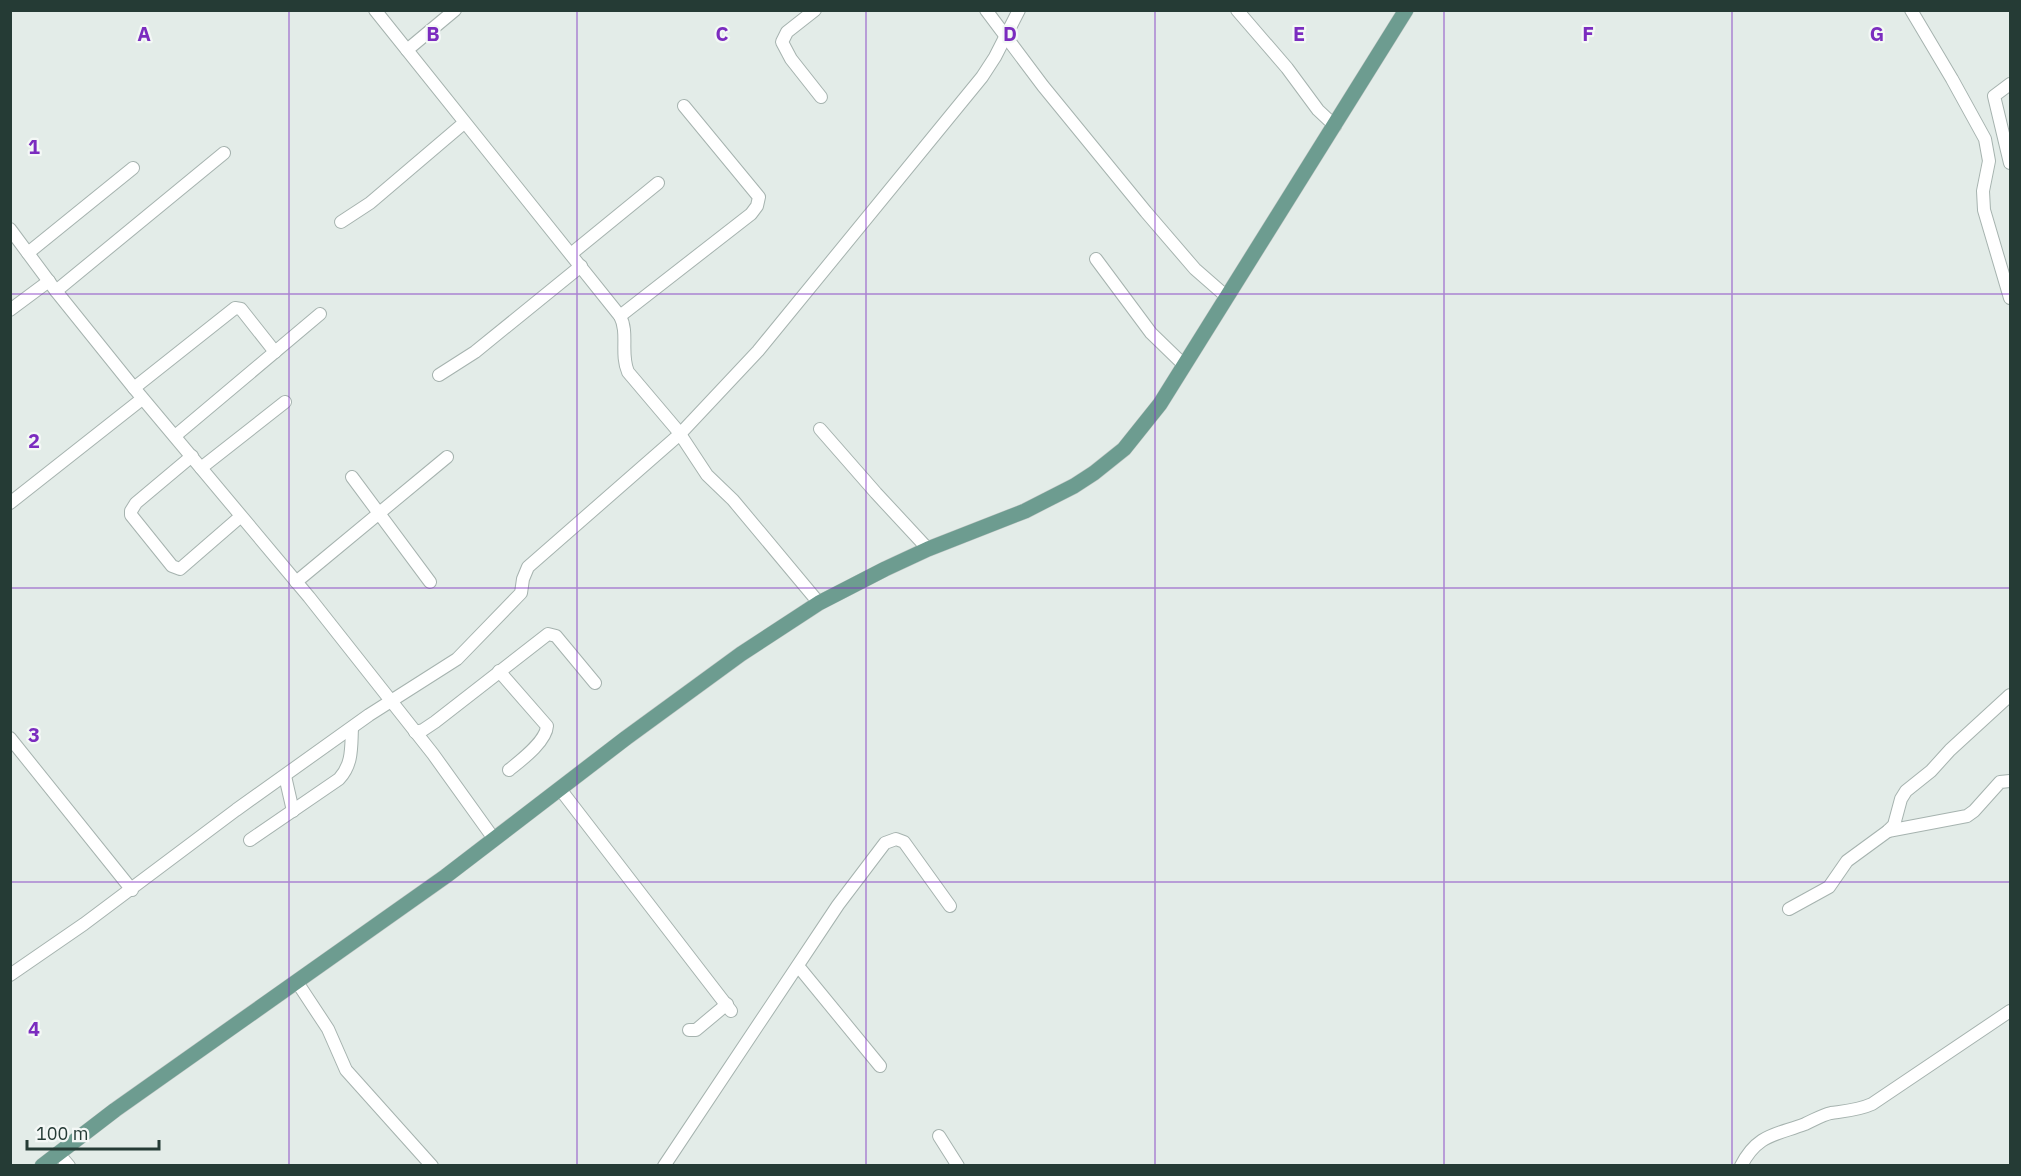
<svg xmlns="http://www.w3.org/2000/svg" width="2021" height="1176" viewBox="0 0 2021 1176" font-family="'IBM Plex Sans',sans-serif">
	<rect width="100%" height="100%" fill="#e3ece8"/>
	<g fill="none" stroke-linecap="round" stroke-linejoin="round">
		<g stroke="#a6b3af" stroke-width="14">
			<g id="minor">
				<path d="M375 10 620 316C629 333 620 354 628 372L678 431 707 475 733 500 819 603"/>
				<path d="M815 10 787 32 782 42 791 59 821 97"/>
				<path d="M986 10 1043 86 1146 212 1195 269 1227 297"/>
				<path d="M1237 10 1287 68 1318 110 1335 126"/>
				<path d="M1911 10 1952 79 1985 139 1989 161 1983 191 1984 210 2010 298"/>
				<path d="M407 50 455 10"/>
				<path d="M2010 84 1994 96 2010 163"/>
				<path d="M341 222 370 203 464 123"/>
				<path d="M10 229 56 291 134 388 309 597 433 754 494 839"/>
				<path d="M28 253 133 168"/>
				<path d="M571 254 658 183"/>
				<path d="M1096 259 1151 333 1184 365"/>
				<path d="M56 291 224 153"/>
				<path d="M10 310 49 281"/>
				<path d="M620 316 751 214 757 206 759 197 684 106"/>
				<path d="M439 375 475 352 581 266"/>
				<path d="M134 388 235 308 241 309 275 352"/>
				<path d="M820 429 876 493 928 549"/>
				<path d="M175 436 320 314"/>
				<path d="M192 456 136 503 131 511V515L172 566 180 569 240 517"/>
				<path d="M201 468 285 402"/>
				<path d="M352 477 430 582"/>
				<path d="M10 503 142 399"/>
				<path d="M296 582 447 457"/>
				<path d="M499 671 547 726C546 742 520 761 509 770"/>
				<path d="M415 732 423 730 435 722 548 634 556 636 595 683"/>
				<path d="M10 738 132 890"/>
				<path d="M285 776 293 811"/>
				<path d="M560 789 731 1011"/>
				<path d="M1888 831 1967 816 1974 811 2000 782 2010 781"/>
				<path d="M250 840 339 779C353 764 351 747 352 728"/>
				<path d="M1789 909 1829 887 1847 861 1888 831 1894 825 1901 799 1906 791 1931 771 1950 750 2010 695"/>
				<path d="M798 966 880 1066"/>
				<path d="M10 975 84 924 236 810 369 715 457 659 521 593 523 579 528 567 680 434 758 351 982 77 995 57 1019 10"/>
				<path d="M297 982 328 1029 346 1070 432 1166"/>
				<path d="M689 1030H696L727 1004"/>
				<path d="M939 1136 958 1166"/>
				<path d="M58 1153 69 1166"/>
				<path d="M664 1166 838 905 885 843 896 839 904 842 950 906"/>
				<path d="M1741 1166C1757 1134 1776 1135 1805 1124 1814 1120 1822 1115 1831 1113 1845 1111 1859 1110 1872 1104L2010 1011"/>
			</g>
		</g>
		<g stroke="#c2c8c6" stroke-width="16">
			<path id="major" d="M42 1166 115 1110 446 876 626 738 741 654 819 603 885 569 928 549 1025 511 1074 486 1094 473 1124 449 1160 404 1406 10"/>
		</g>
		<use href="#minor" stroke="#fff" stroke-width="12"/>
		<use href="#major" stroke="#6d9c90" stroke-width="15"/>
	</g>
	<path fill="none" stroke="#7b2cbf" stroke-width="1.5" stroke-opacity="0.55" d="M289 10V1166M577 10V1166M866 10V1166M1155 10V1166M1444 10V1166M1732 10V1166M10 294H2010M10 588H2010M10 882H2010"/>
	<g font-size="20" text-anchor="middle" font-weight="bold" fill="#7b2cbf" stroke="#f4f8f6" stroke-width="4.5" stroke-linejoin="round" paint-order="stroke">
		<text x="144" y="41">A</text>
		<text x="433" y="41">B</text>
		<text x="722" y="41">C</text>
		<text x="1010" y="41">D</text>
		<text x="1299" y="41">E</text>
		<text x="1588" y="41">F</text>
		<text x="1877" y="41">G</text>
		<text x="34" y="154">1</text>
		<text x="34" y="448">2</text>
		<text x="34" y="742">3</text>
		<text x="34" y="1036">4</text>
	</g>
	<rect width="2021" height="1176" fill="none" stroke="#253b35" stroke-width="24"/>
	<path d="M27 1140v9h132v-9" fill="none" stroke="#253b35" stroke-width="3"/>
	<text x="36" y="1140" font-size="18" fill="#253b35" stroke="#f4f8f6" stroke-width="4.5" paint-order="stroke">100 m</text>
</svg>
